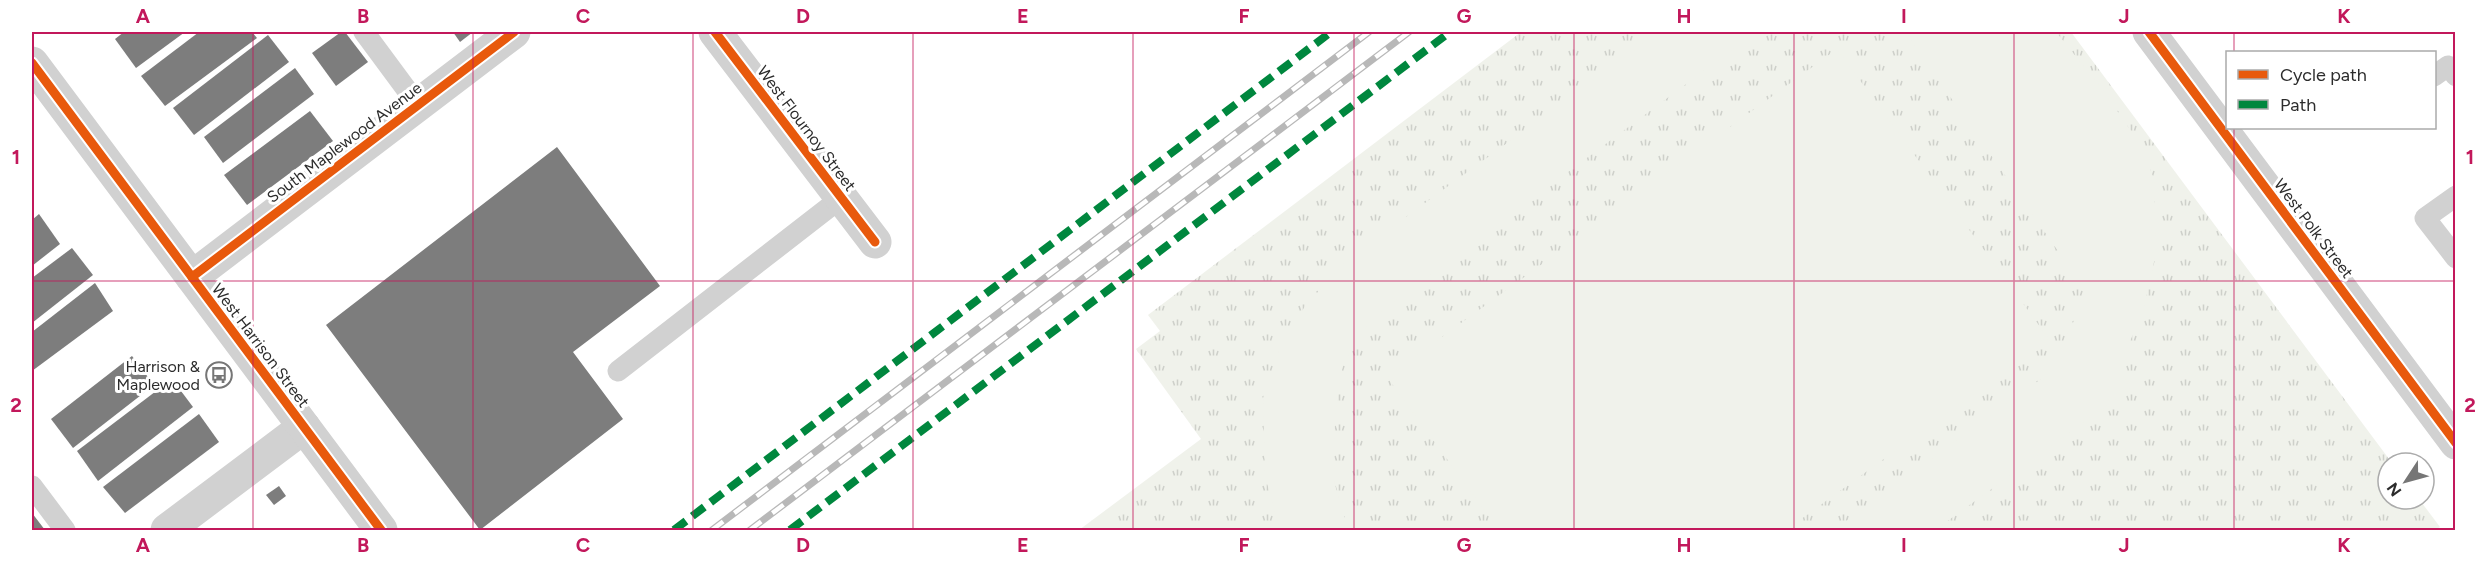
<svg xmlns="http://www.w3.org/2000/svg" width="2487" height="562" viewBox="0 0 2487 562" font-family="Figtree,sans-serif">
	<defs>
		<pattern id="grass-tufts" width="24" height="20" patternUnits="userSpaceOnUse" patternTransform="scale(1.5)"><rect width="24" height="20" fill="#f0f2eb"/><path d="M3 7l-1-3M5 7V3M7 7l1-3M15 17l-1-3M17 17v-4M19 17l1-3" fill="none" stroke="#ced0ca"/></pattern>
	</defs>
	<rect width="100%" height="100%" fill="#fff"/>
	<path fill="url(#grass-tufts)" d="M1521 32H2071L2392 463H2388V499H2419L2440 527 2435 530H1079L1201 439 1136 349 1160 331 1148 315Z"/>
	<g fill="#f0f2eb">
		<path d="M1659 32H1756L1372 318 1343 364 1335 415 1334 481 1348 530H1280L1265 476 1263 398 1278 353 1305 306 1347 260Z"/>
		<path d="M1905 32H2056L2100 86 2140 144 2154 179 2156 253 2143 312 2118 368 2131 388 1935 530H1834L2045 376 2088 294Z"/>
		<path d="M1837 49 2049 339 1786 530H1499L1387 377Z"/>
	</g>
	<g fill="#7d7d7d">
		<path d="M124 32H185L136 68 115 39Z"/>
		<path d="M199 32H252L257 38 165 106 141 76Z"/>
		<path d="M341 32H345L368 62 336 86 312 53Z"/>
		<path d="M453 32H473L460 42Z"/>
		<path d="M268 35 289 62 194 135 173 108Z"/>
		<path d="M295 68 314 94 223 163 204 137Z"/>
		<path d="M310 111 333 141 247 205 224 175Z"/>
		<path d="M557 147 660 286 573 352 623 419 480 530 326 325Z"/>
		<path d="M39 214 60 244 32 266V220Z"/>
		<path d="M72 248 93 275 32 323V278Z"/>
		<path d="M95 283 113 311 32 371V332Z"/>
		<path d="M132 356 154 385 73 448 51 419Z"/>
		<path d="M172 379 193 407 98 481 77 451Z"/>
		<path d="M199 414 219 442 125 513 103 487Z"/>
		<path d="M279 486 286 496 274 505 266 495Z"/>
		<path d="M32 513 45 530H32Z"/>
	</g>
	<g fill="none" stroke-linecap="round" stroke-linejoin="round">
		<g stroke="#d1d1d1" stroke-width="21">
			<path d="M364 32 418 105"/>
			<path d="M2434 76 2448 66 2456 76"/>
			<path d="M2456 196 2425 218 2456 258"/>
			<path d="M618 371 841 198"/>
			<path d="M32 486 65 530"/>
		</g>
		<g stroke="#d1d1d1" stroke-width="33">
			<path d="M715 32 875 242"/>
			<path d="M2149 32 2456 443"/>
			<path d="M192 277 514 32"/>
			<path d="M167 530 304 427"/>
		</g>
		<path stroke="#d1d1d1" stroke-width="33" d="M32 63 381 530"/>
		<g stroke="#b8b8b8" stroke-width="7">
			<g id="rail">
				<path d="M712 530 1369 32"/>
				<path d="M750 530 1409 32"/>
			</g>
		</g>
		<use href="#rail" stroke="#fff" stroke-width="4.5" stroke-dasharray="14" stroke-linecap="butt"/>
		<g stroke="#00873e" stroke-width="8" stroke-dasharray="15 8" stroke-linecap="butt">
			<path d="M674 530 1331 32"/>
			<path d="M790 530 1450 32"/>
		</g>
		<g stroke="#fff" stroke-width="13">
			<g id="cycleway">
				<path d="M715 32 875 242"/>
				<path d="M2149 32 2456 443"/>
				<path d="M32 63 381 530"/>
				<path d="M192 277 514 32"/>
			</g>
		</g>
		<use href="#cycleway" stroke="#e8590c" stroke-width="9"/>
	</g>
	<path fill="none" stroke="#c2185b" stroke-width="1.5" stroke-opacity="0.55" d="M253 32V530M473 32V530M693 32V530M913 32V530M1133 32V530M1354 32V530M1574 32V530M1794 32V530M2014 32V530M2234 32V52M2234 128V530M32 281H2456"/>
	<defs>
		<g id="bus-ring" transform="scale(1.35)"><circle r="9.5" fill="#fff" stroke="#767676" stroke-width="1.5"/><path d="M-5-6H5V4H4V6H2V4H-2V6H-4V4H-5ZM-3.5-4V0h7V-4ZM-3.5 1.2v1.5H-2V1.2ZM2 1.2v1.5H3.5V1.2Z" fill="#767676"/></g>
	</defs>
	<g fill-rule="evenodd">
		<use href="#bus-ring" x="219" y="375"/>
	</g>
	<g text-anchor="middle" stroke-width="6" stroke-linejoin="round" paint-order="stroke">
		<g font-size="16" fill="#2c2c2c" stroke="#fff">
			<text transform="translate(807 128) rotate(53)" y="6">West Flournoy Street</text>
			<text transform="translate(344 142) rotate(-37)" y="6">South Maplewood Avenue</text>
			<text transform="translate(2314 228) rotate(53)" y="6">West Polk Street</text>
			<text transform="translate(261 345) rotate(53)" y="6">West Harrison Street</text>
		</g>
		<g font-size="16" fill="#2c2c2c" stroke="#fff" text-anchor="end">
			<text x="200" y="372">Harrison &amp;<tspan x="200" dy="18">Maplewood</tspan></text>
		</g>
	</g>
	<rect width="2487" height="562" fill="none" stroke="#ffffff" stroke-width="66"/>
	<rect x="2226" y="51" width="210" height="78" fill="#ffffff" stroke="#ababab" stroke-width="1.5"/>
	<rect x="2238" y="70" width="30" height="9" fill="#e8590c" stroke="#ababab" stroke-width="1.5"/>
	<text x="2280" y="81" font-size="18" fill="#2c2c2c">Cycle path</text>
	<rect x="2238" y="100" width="30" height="9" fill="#00873e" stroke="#ababab" stroke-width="1.5"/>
	<text x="2280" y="111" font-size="18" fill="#2c2c2c">Path</text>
	<g transform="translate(2406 481) rotate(234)"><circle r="28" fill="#ffffff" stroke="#ababab" stroke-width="1.5"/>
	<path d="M0-4.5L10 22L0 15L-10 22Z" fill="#767676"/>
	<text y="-9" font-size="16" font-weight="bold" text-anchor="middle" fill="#2c2c2c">N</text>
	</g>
	<rect x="33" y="33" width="2421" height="496" fill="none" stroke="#c2185b" stroke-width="2"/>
	<g font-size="20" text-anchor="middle" font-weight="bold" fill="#c2185b">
		<text x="143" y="23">A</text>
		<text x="363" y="23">B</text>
		<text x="583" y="23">C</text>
		<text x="803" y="23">D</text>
		<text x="1023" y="23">E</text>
		<text x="1244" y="23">F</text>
		<text x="1464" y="23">G</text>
		<text x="1684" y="23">H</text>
		<text x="1904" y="23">I</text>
		<text x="2124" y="23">J</text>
		<text x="2344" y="23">K</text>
		<text x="16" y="164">1</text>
		<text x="2470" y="164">1</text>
		<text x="16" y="412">2</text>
		<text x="2470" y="412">2</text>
		<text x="143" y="552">A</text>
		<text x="363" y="552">B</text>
		<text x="583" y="552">C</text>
		<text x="803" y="552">D</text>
		<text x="1023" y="552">E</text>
		<text x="1244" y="552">F</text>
		<text x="1464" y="552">G</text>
		<text x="1684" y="552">H</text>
		<text x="1904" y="552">I</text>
		<text x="2124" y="552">J</text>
		<text x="2344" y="552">K</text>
	</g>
</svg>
